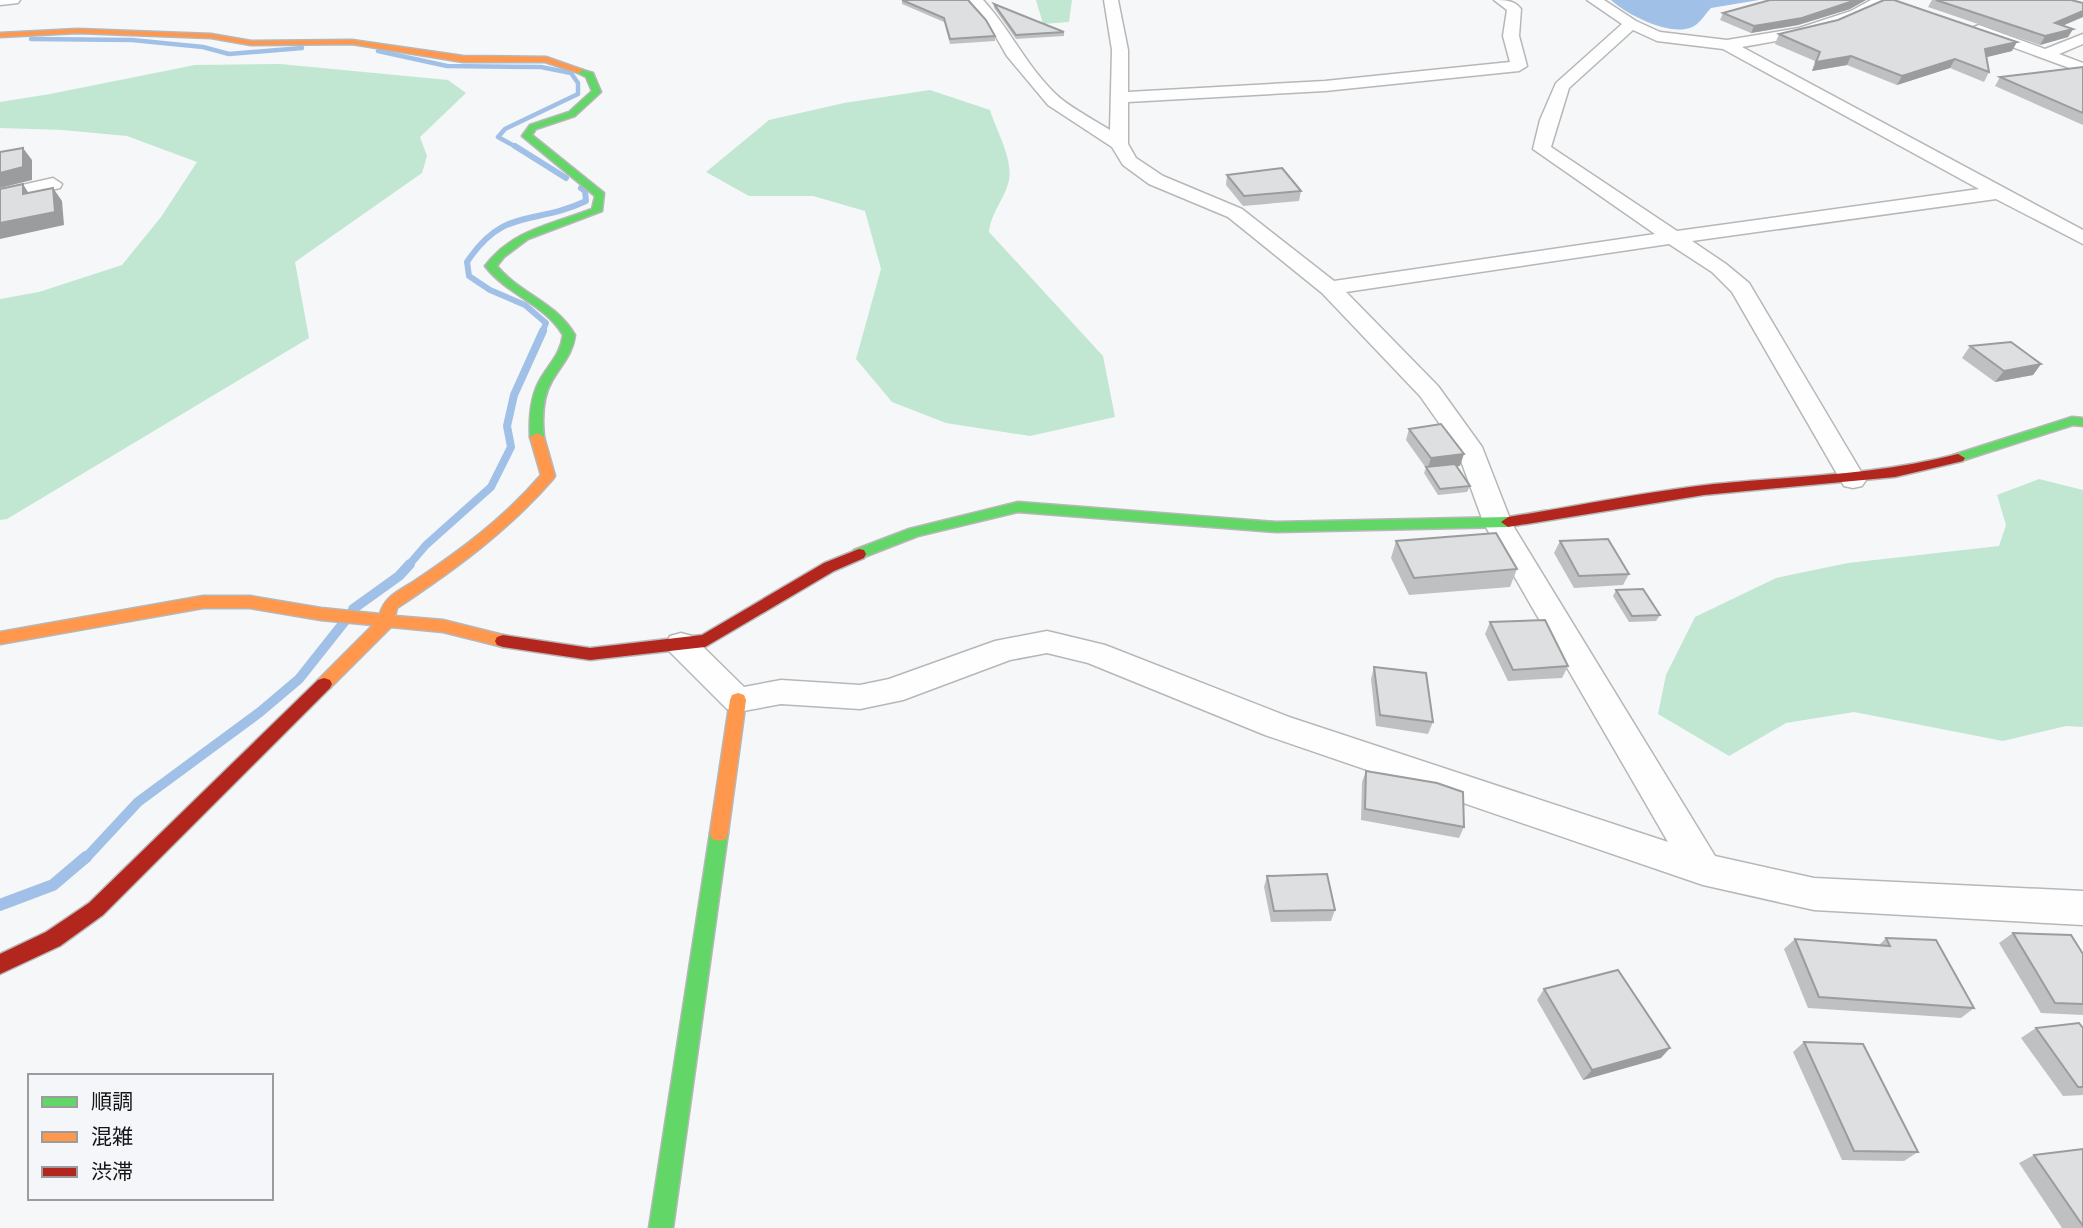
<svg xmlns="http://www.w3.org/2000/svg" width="2083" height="1228" viewBox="0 0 2083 1228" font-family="'Varela Round','Noto Sans JP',sans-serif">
	<rect width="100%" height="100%" fill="#f6f7f8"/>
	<g fill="#c1e7d3">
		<path d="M1036 0H1072L1069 22 1043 24Z"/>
		<path d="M280 64 448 80 466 93 420 137 427 156 422 173 295 262 309 338 7 519 0 520V299L39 292 122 265 161 217 197 162 127 136 62 130 0 128V102L50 94 195 65Z"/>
		<path d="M930 90 990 110C996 130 1013 158 1009 180 1005 199 991 212 989 232L1103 356 1115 417 1030 436 946 423 892 402 856 359 881 269 865 211 813 196H749L706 172 769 120 844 103Z"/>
		<path d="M2039 479 2083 490V727L2066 726 2003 741 1854 712 1786 723 1729 756 1658 714 1666 675 1695 617 1776 578 1848 563 1999 546 2006 525 1997 495Z"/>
	</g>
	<path fill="#a1c0e7" d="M1611 0H1759L1711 8C1706 13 1702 20 1697 24 1677 41 1627 15 1611 0Z"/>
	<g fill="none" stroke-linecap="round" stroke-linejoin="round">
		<g stroke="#a1c0e7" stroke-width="4.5">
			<path d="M31 39 132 40 203 47 229 54 302 48"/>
			<path d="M378 51 447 66 541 67 571 73 578 83V94L505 129 498 137 518 148"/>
		</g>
		<g stroke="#a1c0e7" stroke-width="6">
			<path d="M515 146 566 178"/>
			<path d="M542 333 546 323 525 305 490 290 469 276 467 262C504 206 534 226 586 201L585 191 581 188"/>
		</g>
		<path stroke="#a1c0e7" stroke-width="8" d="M408 566 426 545 491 487 511 447 507 426 514 395 543 331"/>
		<g stroke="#a1c0e7" stroke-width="10">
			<path d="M353 609 399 576 410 564"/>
			<path d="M85 859 138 802 260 712 299 679 345 621"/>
		</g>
		<path stroke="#a1c0e7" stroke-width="12" d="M0 905 53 885 86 857"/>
		<g stroke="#b7b7b8" stroke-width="3">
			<g id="street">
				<path d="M0 0H20L18 3 0 5Z"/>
				<path d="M968 0H983C1011 30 1028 70 1060 98 1075 110 1094 120 1110 130L1112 50 1104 0H1118L1128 50V92L1325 81 1510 62 1503 36 1507 10 1494 0C1505 0 1514 0 1521 9L1519 36 1527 66 1519 71 1325 91 1128 102V144L1136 158 1163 176 1242 209 1334 281 1655 234 1533 149 1540 120 1556 83 1622 24 1587 0H1604L1636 21 1660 32 1727 40 1799 28 1851 11 1871 0H1889C1862 29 1781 40 1742 47L2083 230V244L1996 199 1692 241 1726 264 1749 283 1866 480 1862 486 1853 488 1844 486 1732 292 1712 272 1669 244 1346 292 1438 386 1482 447 1512 524 1715 856 1814 878 2083 891V925L1814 910 1703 885 1265 735 1088 663 1047 653 1010 660 903 700 860 709 781 704 738 712 727 709 670 652 666 644 670 636 681 633 692 636 744 687 781 680 860 685 889 679 995 641 1047 631 1105 645 1289 717 1668 842 1484 524 1456 447 1420 396 1322 293 1228 217 1149 184 1123 165 1112 147 1048 105 1007 56 988 23ZM1633 30 1657 41 1723 49 1979 189 1677 231 1551 147 1569 88Z"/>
				<path d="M1979 25 2045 49 2083 34V44L2059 54 2083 63V73L1974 33 1971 30 1974 27Z"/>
				<path d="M53 178 62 184 60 188 0 202V190Z"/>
			</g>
		</g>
		<g stroke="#b7b7b8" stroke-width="3">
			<g id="fast">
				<path d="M576 68 593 73 601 92 575 116 536 129 532 135 604 193 602 211 528 239 504 257 497 266C520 294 556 302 575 335 573 354 561 365 552 381 542 398 542 418 544 437L537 441 530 437C529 417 530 396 541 378 550 363 561 353 563 335 545 304 507 295 485 266 512 230 553 224 592 209L595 196 522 136 530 125 569 112 592 91 586 77 576 72Z"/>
				<path d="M2072 417 2083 418V426L2073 425 1958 462 1951 458 1953 455Z"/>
				<path d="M1018 502 1276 522 1508 517 1515 522 1508 527 1276 532 1018 512 918 536 859 559 852 554 854 550 909 529Z"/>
				<path d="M719 825 726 827 728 833 673 1228H649L710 833 712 827Z"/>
			</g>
		</g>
		<g stroke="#b7b7b8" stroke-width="3">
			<g id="slow">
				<path d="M78 29 211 34 251 41 352 40 463 56 546 57 583 70 579 73 545 62H463L352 44 251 45 211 38 78 33 0 37V33Z"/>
				<path d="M537 433 544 437 555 476 553 479C508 531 454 570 397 608L395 616 443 620 503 635 509 637 511 641 509 645 503 647 443 632 391 627 330 688H318L316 684 318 680 373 625 321 620 250 608H203L0 644V632L203 596H250L321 608 380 614C384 597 399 591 413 582 460 551 504 518 541 475L530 437Z"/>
				<path d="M738 693 744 695 746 700 728 833 726 839 719 841 712 839 710 833 730 700 732 695Z"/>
			</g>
		</g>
		<g stroke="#b7b7b8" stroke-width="3">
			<g id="jam">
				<path d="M1958 454 1965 458 1963 461 1895 477 1704 495 1508 527 1501 522 1508 517C1577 506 1645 492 1714 484 1796 476 1878 475 1958 454Z"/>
				<path d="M859 549 864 550 866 554 864 558 834 571 705 647 590 660 503 647 497 645 495 641 497 637 503 635 590 648 702 635 824 563Z"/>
				<path d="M324 678 330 680 332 684 330 688 103 915 60 946 0 974V954L46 932 89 903 318 680Z"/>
			</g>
		</g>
		<use href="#street" fill="#fefefe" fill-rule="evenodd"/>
		<use href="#fast" fill="#63d668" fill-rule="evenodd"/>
		<use href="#slow" fill="#ff974d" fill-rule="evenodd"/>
		<use href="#jam" fill="#b3261e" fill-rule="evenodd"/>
	</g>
	<g fill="#bfc0c1">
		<path d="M902 0 995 36V41L950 44 944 22 902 4Z"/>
		<path d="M1770 0H1866L1850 9 1798 25 1751 33 1720 20 1723 13Z"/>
		<path d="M1932 0H2071L2083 17 2062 26 2073 29 2068 37 2040 45 1928 7Z"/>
		<path d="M994 4 1064 32V36L1016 39 994 8Z"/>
		<path d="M1779 34 2012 51 1986 57 1989 72 1984 82 1950 68 1897 85 1847 65 1812 71 1815 61 1775 44Z"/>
		<path d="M2083 67V125L1995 86 2000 77Z"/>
		<path d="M1227 175 1301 191 1299 201 1243 206 1226 185Z"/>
		<path d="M1970 346 2041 364 2033 375 1995 382 1962 358Z"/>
		<path d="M1409 429 1460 466H1456L1470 486 1467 492 1438 495 1424 473 1426 468 1406 440Z"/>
		<path d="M1396 541 1517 569 1510 587 1409 595 1391 558Z"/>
		<path d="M1560 541 1629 574 1623 585 1574 588 1554 553Z"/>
		<path d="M1616 590 1660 615 1656 621 1629 622 1613 596Z"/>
		<path d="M1490 622 1568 666 1562 678 1508 681 1485 634Z"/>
		<path d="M1374 667 1433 722 1428 734 1376 726 1371 679Z"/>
		<path d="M1366 771 1464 827 1459 838 1361 820 1362 782Z"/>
		<path d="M1267 876 1335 910 1331 921 1271 922 1264 887Z"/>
		<path d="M2013 933 2083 954V1015L2041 1013 1999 943Z"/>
		<path d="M1886 938 1974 1008 1961 1018 1808 1008 1784 949 1795 939 1879 945Z"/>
		<path d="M1544 989 1661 1058 1583 1080 1537 1000Z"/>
		<path d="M2036 1028H2083V1095L2063 1096 2021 1038Z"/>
		<path d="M1804 1042 1918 1152 1904 1161 1842 1160 1793 1052Z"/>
		<path d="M2083 1149V1228H2062L2019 1163 2034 1155Z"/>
	</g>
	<g fill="#9b9c9d">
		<path d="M1856 0H1866L1850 9 1798 25 1751 33 1754 26Z"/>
		<path d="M2083 11V17L2050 31 2055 23Z"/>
		<path d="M2073 29 2068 37 2040 45 2045 36Z"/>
		<path d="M2017 42 2012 51 1979 59 1985 49Z"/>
		<path d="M1851 56 1847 65 1812 71 1816 62Z"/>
		<path d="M1955 59 1950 68 1897 85 1902 76Z"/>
		<path d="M23 148 32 160V180L0 188V173Z"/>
		<path d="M23 184 31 197 23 194Z"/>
		<path d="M53 188 62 201 64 225 0 239V223Z"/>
		<path d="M2041 364 2033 375 1995 382 2004 371Z"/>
		<path d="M1464 454 1460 466 1427 470 1431 458Z"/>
		<path d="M1670 1048 1661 1058 1583 1080 1592 1070Z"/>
	</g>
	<g fill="#dedfe0" stroke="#9b9c9d" stroke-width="2">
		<path d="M902 0H968L986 20 995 36 950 39 944 18Z"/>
		<path d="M1770 0H1856L1802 18 1754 26 1723 13Z"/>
		<path d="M1884 0H1894L2017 42 1985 49 1989 72 1955 59 1902 76 1851 56 1816 62 1820 52 1779 34 1838 20Z"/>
		<path d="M1936 0H2071L2083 3V11L2055 23 2073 29 2045 36Z"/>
		<path d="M994 4 1064 32 1016 35Z"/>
		<path d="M2083 67V113L2000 77Z"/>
		<path d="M23 148V167L0 173V152Z"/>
		<path d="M1282 168 1301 191 1244 196 1227 175Z"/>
		<path d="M23 184V194L53 188 55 212 0 223V189Z"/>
		<path d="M2011 342 2041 364 2004 371 1970 346Z"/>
		<path d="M1441 424 1464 454 1431 458 1409 429Z"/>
		<path d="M1455 464 1470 486 1440 489 1426 467Z"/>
		<path d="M1496 533 1517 569 1414 578 1396 541Z"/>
		<path d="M1608 539 1629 574 1579 576 1560 541Z"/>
		<path d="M1643 589 1660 615 1632 616 1616 590Z"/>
		<path d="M1545 620 1568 666 1513 670 1490 622Z"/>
		<path d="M1374 667 1426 673 1433 722 1380 715Z"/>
		<path d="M1366 771 1437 783 1463 792 1464 827 1365 809Z"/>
		<path d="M1327 874 1335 910 1274 911 1267 876Z"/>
		<path d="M2013 933 2071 935 2083 954V1004L2055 1003Z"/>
		<path d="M1886 938 1936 940 1974 1008 1819 997 1795 939 1890 946Z"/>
		<path d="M1618 970 1670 1048 1592 1070 1544 989Z"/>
		<path d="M2079 1023 2083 1028V1087H2078L2036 1028Z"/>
		<path d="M1804 1042 1863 1044 1918 1152 1854 1151Z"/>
		<path d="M2083 1149V1226L2034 1155Z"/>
	</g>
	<rect x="28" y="1074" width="245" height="126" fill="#f5f6f9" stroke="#9b9c9e" stroke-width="2"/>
	<rect x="42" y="1097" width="35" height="10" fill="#63d668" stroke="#9b9c9e" stroke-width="2"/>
	<text x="91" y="1109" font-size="21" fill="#151516">順調</text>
	<rect x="42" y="1132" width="35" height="10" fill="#ff974d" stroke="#9b9c9e" stroke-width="2"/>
	<text x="91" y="1144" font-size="21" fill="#151516">混雑</text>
	<rect x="42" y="1167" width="35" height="10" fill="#b3261e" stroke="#9b9c9e" stroke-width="2"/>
	<text x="91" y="1179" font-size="21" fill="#151516">渋滞</text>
</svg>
